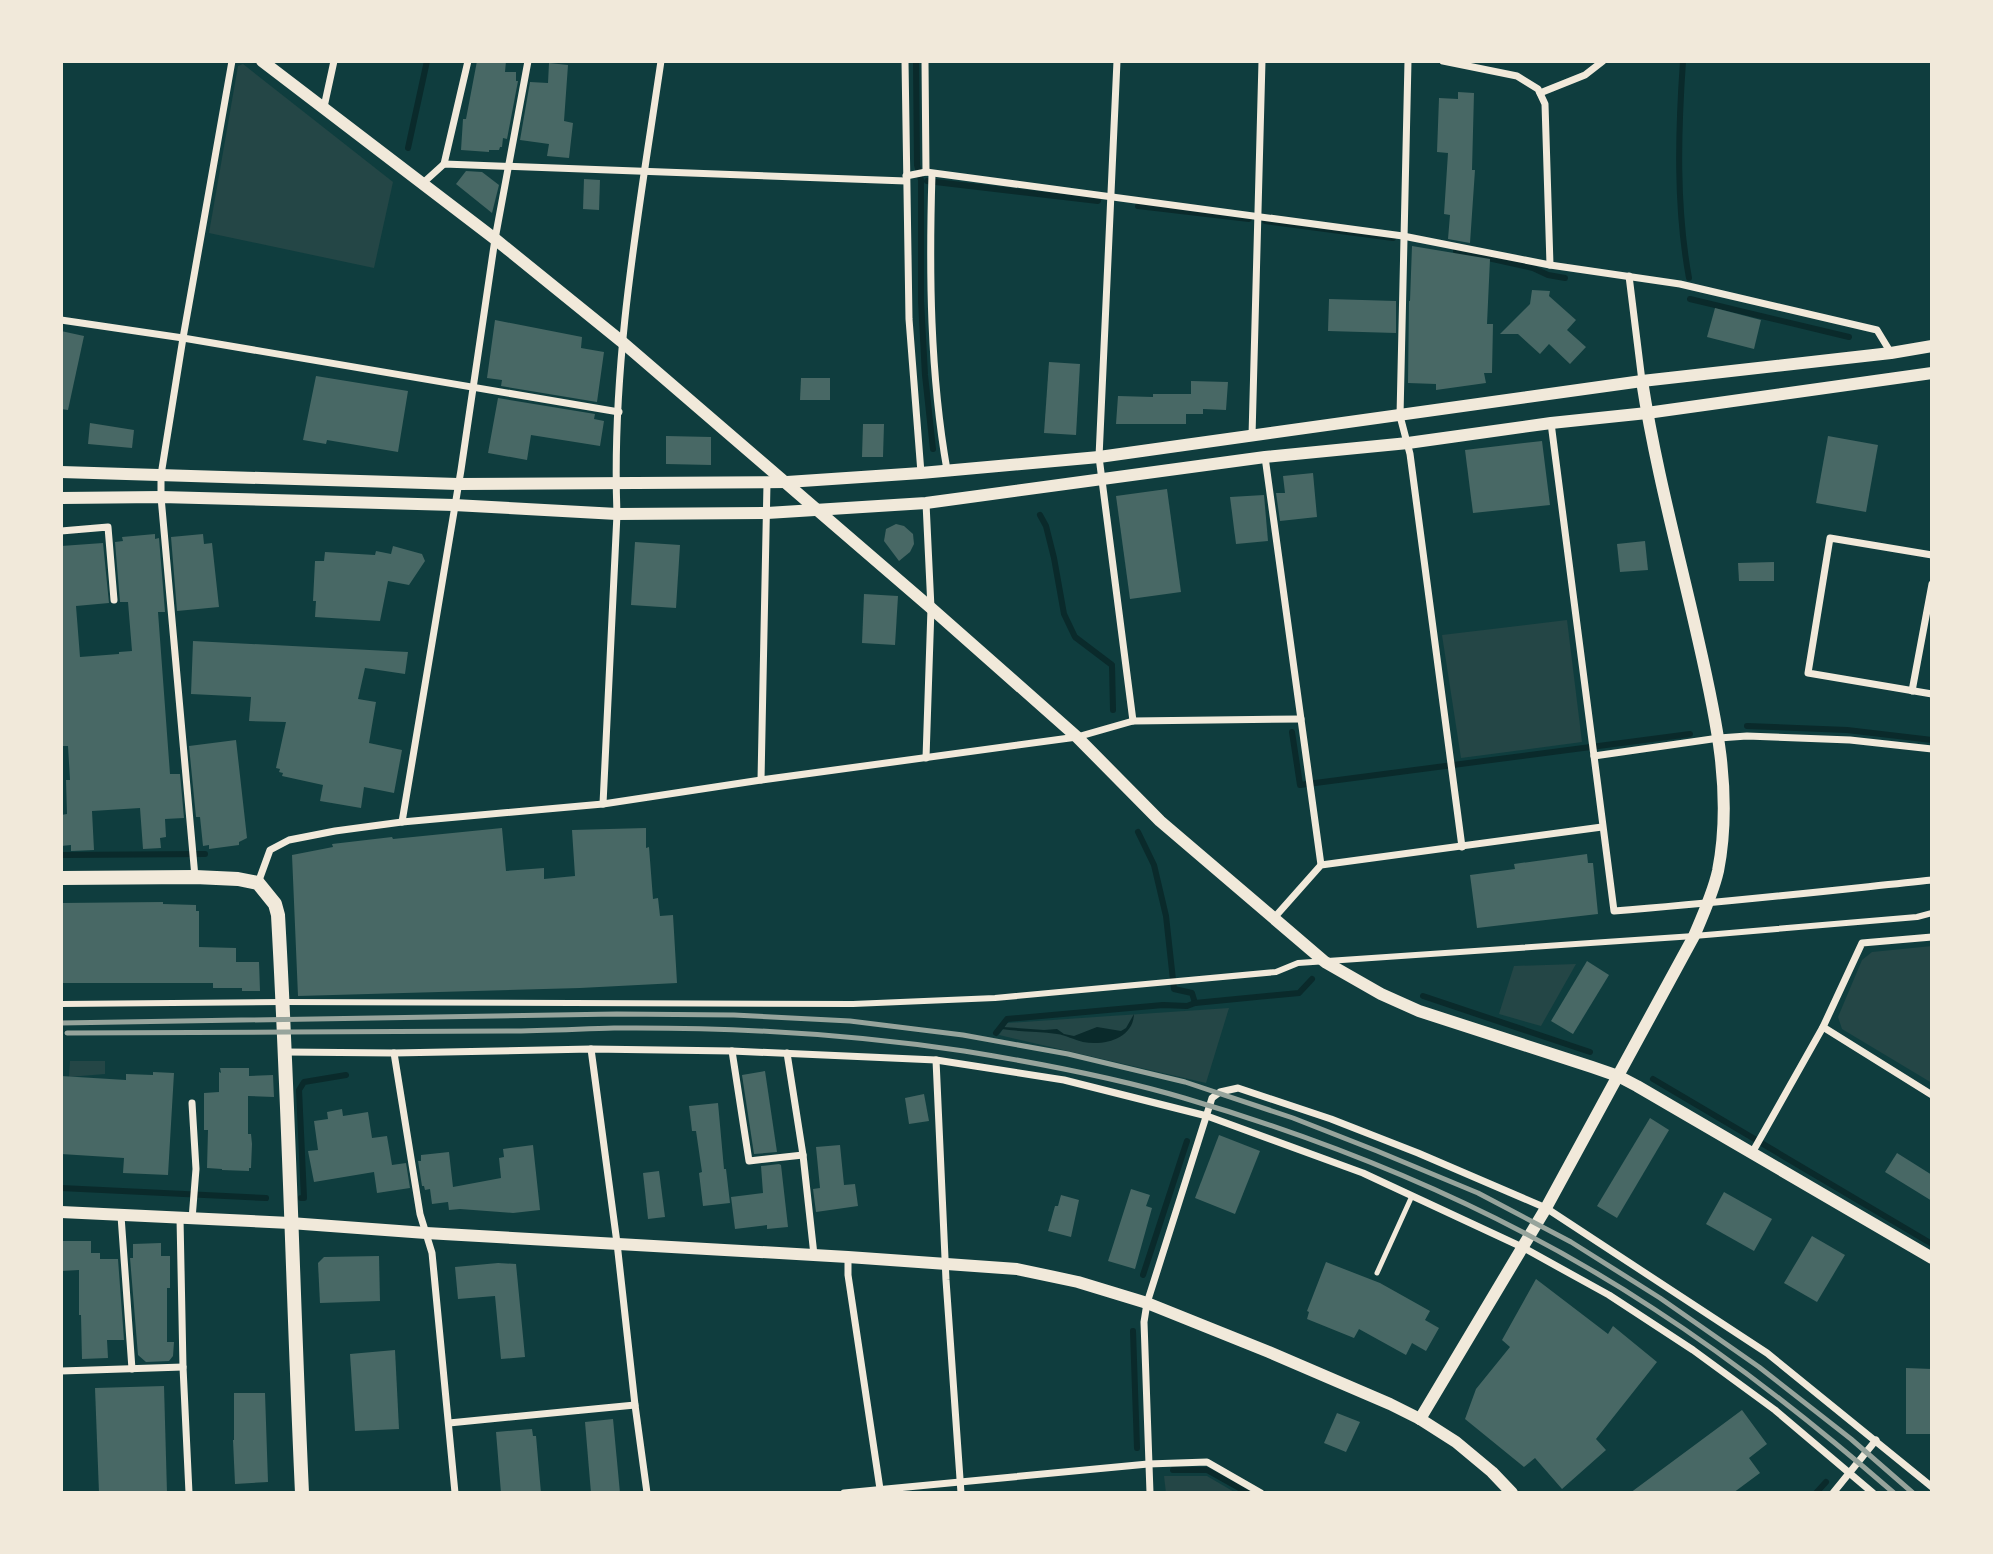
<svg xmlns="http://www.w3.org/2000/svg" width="1993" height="1554" viewBox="0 0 1993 1554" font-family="Commissioner,sans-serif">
	<rect width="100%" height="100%" fill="#0f3d3e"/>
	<g fill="#244646">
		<path d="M243 64 393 182 374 268 209 233 238 66Z"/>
		<path d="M1567 620 1582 742 1461 758 1442 635Z"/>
		<path d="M1932 946V1083L1842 1029 1838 1017 1862 960 1872 952Z"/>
		<path d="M1576 964 1541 1026 1499 1014 1514 966Z"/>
		<path d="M1229 1008 1206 1083 999 1035 1007 1023Z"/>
		<path d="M70 1061H105V1074L69 1077Z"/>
		<path d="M1164 1476H1207L1236 1493H1166Z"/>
	</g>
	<path fill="#0a2a2b" d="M1134 1014C1133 1039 1104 1046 1083 1042 1074 1040 1066 1035 1057 1034 1039 1031 1020 1032 1001 1029L1003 1027 1044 1030 1057 1029 1064 1034 1074 1036 1097 1027 1121 1031 1126 1028Z"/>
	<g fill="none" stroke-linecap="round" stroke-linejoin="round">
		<g stroke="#0a2a2b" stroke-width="6">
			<path d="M916 61 917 165 921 180V301L925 375 933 449"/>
			<path d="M1683 61C1678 133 1676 207 1689 278"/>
			<path d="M408 148 427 61"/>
			<path d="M927 181 1098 201"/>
			<path d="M1138 206 1249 219"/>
			<path d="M1265 221 1393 238"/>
			<path d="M1456 251 1533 268 1548 275 1565 278"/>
			<path d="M1690 299 1849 337"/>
			<path d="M1040 515 1046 526 1054 558 1064 614 1075 637 1112 665 1113 710"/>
			<path d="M1747 726 1847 730 1932 740"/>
			<path d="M1292 732 1300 785 1690 734"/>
			<path d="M1138 832 1154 865 1166 916 1174 989 1192 993 1195 1003"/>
			<path d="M61 855 205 854"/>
			<path d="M1423 996 1590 1052"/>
			<path d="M996 1033 1007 1019 1163 1005 1187 1006 1195 1003 1299 993 1312 979"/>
			<path d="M1653 1079 1932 1244"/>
			<path d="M61 1188 266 1198"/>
			<path d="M301 1198H304L299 1090 304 1082 346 1075"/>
			<path d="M1143 1275 1187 1141"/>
			<path d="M1133 1331 1137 1448"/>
			<path d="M1173 1470H1207L1248 1493"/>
			<path d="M1816 1493 1826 1482"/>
		</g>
	</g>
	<g fill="#486865">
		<path d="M477 61H506L505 72H516V81H518L507 139 503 138 502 147H500L499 150H489V152L461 150 463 119H466Z"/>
		<path d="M549 63 568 65 564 121 573 123 569 158 547 156 549 144 520 140 530 82 548 83Z"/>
		<path d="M1458 92 1474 93 1472 170H1475L1470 243 1448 239 1450 215 1444 214 1448 153 1437 152 1439 98 1458 99Z"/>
		<path d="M466 171 482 172 499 185 492 213 456 184Z"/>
		<path d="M584 179 600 180 599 210 583 209Z"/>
		<path d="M1412 246 1490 259 1487 324H1493L1492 373H1484L1486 383 1436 390V384L1408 383 1409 301H1410Z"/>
		<path d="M1532 290 1550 291 1549 296 1576 320 1567 330 1586 347 1570 364 1549 344 1540 354 1518 334H1500L1530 304Z"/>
		<path d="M1329 299 1396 301V333L1328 331Z"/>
		<path d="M1715 308 1761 320 1754 349 1707 337Z"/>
		<path d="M495 320 582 337 581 348 604 352 597 402 501 386 502 380 487 378Z"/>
		<path d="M61 331 84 336 68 410 61 409Z"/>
		<path d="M1049 362 1080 364 1076 435 1044 433Z"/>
		<path d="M316 376 408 391 398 452 327 440 326 444 303 440Z"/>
		<path d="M801 378H830V400H800Z"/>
		<path d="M1191 381 1228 382 1226 410 1203 409V414H1186V424H1116L1118 396 1153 397V394H1191Z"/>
		<path d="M498 398 595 414 594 419 604 421 600 446 531 435 527 460 488 453Z"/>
		<path d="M90 423 134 430 132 448 88 444Z"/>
		<path d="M863 424H884L883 457H862Z"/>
		<path d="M666 436 711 437V465L666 464Z"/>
		<path d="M1828 436 1878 445 1866 512 1816 503Z"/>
		<path d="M1542 441 1550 505 1473 513 1465 450Z"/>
		<path d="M1313 473 1317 517 1280 521 1276 493H1285L1283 476Z"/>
		<path d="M1167 489 1181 592 1130 599 1116 496Z"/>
		<path d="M1264 495 1268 541 1236 544 1230 497Z"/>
		<path d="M896 524 904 526 913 534 914 544 910 552 899 561 884 541 886 529Z"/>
		<path d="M155 534V539L159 538 165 612H158L170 774H180L184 818 165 819 166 837 160 838 161 848 143 849 140 808 92 811 94 850 71 851V845L61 846V815L67 814 66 780H70L68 746H61V546L103 543 109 603 76 606 80 657 119 654V652L132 651 128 602H120L115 542 123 541 122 537Z"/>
		<path d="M203 534 204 544 212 543 219 607 177 611 171 537Z"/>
		<path d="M1645 541 1648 570 1620 572 1617 544Z"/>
		<path d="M635 542 680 545 676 608 631 605Z"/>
		<path d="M393 546 422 554 425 561 409 585 388 581 380 621 315 617 316 601H313L315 561H324L325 552 375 555 376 551 391 554Z"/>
		<path d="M1774 562V581H1739L1738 563Z"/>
		<path d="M864 594 898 596 895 645 862 643Z"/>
		<path d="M193 641 408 652 405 674 365 668 358 699 376 702 369 743 402 750 394 793 364 787 361 808 320 801 323 785 282 776 283 773 279 772 280 769 276 768 286 722 249 721 251 697 191 694Z"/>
		<path d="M236 740 247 838 239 842V845L209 849V845L203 846 200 817H196L189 746Z"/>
		<path d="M502 828 506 871 544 868V879L575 876 572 830 646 828V848L649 847 653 899 658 898 660 916 673 915 677 983 580 988 298 996 292 855 333 847 332 844 392 837 393 839Z"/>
		<path d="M1587 854 1588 863H1593L1598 914 1477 928 1470 875 1515 869 1514 864Z"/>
		<path d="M163 902V904L196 905V911H199V947L236 948V962H259L260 991H242V988H213V983H61V903Z"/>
		<path d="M1587 961 1609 975 1573 1034 1551 1021Z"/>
		<path d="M220 1068H249V1076L273 1075 274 1097 248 1096V1134H251L252 1144 251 1168H249V1171L222 1170V1169L207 1168 208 1130H204V1093L219 1092V1072L221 1073Z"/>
		<path d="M765 1071 777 1152 754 1154 742 1075Z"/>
		<path d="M153 1072 174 1073 168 1175 123 1173 124 1158 61 1154V1076L126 1080V1074L153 1075Z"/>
		<path d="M924 1094 929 1121 909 1124 905 1098Z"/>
		<path d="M718 1103 724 1169H726L730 1203 703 1206 699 1173 702 1172 696 1131H692L689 1106Z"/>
		<path d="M342 1109 343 1116 368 1112 372 1138 387 1136 392 1165 406 1163 410 1188 377 1193 374 1172 314 1182 308 1151 318 1150 314 1121 328 1119 327 1112Z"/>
		<path d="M1650 1118 1669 1130 1617 1218 1597 1206Z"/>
		<path d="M1219 1135 1260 1151 1235 1214 1195 1198Z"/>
		<path d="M533 1145 540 1210 513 1213 460 1209 449 1210 448 1202 432 1204 430 1189 425 1190 424 1186H422L418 1161H421V1155L449 1152 453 1187 501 1178 499 1158 504 1157 503 1149Z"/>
		<path d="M840 1145 844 1185 855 1184 858 1206 816 1212 813 1189 820 1188 816 1147Z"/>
		<path d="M1897 1153 1932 1175V1201L1885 1172Z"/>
		<path d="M779 1164 781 1165 788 1227 767 1229V1225L735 1229 731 1197 763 1193 761 1166Z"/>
		<path d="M659 1171 665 1217 648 1219 643 1173Z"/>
		<path d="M1131 1189 1150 1195 1146 1206 1152 1208 1135 1269 1108 1261Z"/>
		<path d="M1724 1192 1772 1219 1754 1251 1706 1224Z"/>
		<path d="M1061 1195 1079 1200 1071 1237 1048 1231 1055 1206H1058Z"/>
		<path d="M1812 1236 1845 1255 1817 1302 1784 1283Z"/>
		<path d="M61 1241H91V1253H100V1259H118L124 1340H107L108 1358 82 1359 81 1315H79V1270L61 1271Z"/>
		<path d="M161 1243V1256H170V1288H167V1342H174L173 1356 169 1361 146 1362 138 1355 130 1258H133V1244Z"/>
		<path d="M379 1256 380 1301 320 1303 318 1263 324 1257Z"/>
		<path d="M1326 1262 1380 1283 1430 1311 1425 1320 1439 1328 1426 1351 1412 1343 1406 1355 1359 1329 1354 1338 1307 1319 1309 1312 1307 1311Z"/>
		<path d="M498 1263 516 1264 525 1357 501 1359 495 1296 458 1299 455 1267Z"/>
		<path d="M1536 1279 1608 1334 1613 1326 1657 1362 1596 1439 1606 1450 1562 1489 1535 1458 1524 1467 1465 1419 1476 1389 1510 1347 1502 1340Z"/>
		<path d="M395 1350 399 1429 355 1431 350 1354Z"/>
		<path d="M1906 1368 1932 1369V1434H1906Z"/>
		<path d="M164 1386 167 1493H99L95 1388Z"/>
		<path d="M234 1393H265L268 1482 235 1484 233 1440H234Z"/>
		<path d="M1742 1410 1767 1444 1749 1458 1760 1473 1733 1493H1630Z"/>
		<path d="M1337 1413 1360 1422 1346 1452 1324 1443Z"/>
		<path d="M613 1419 620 1493H591L585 1422Z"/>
		<path d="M532 1429 533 1436H536L541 1493H501L496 1432Z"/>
	</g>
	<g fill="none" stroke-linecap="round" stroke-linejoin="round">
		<path stroke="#f1e9da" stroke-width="5" d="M1377 1273 1412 1196"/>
		<path stroke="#f1e9da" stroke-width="6" d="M61 1004 283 1002 853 1004 995 998 1276 972 1298 963 1694 936 1917 917 1932 913"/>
		<g stroke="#f1e9da" stroke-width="7">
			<path d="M905 61 909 319 921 473"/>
			<path d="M925 61 926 172"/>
			<path d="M1117 61 1099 457 1133 721"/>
			<path d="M1408 61 1400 416 1410 454 1462 847"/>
			<path d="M1443 61 1517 76 1538 89 1545 104 1550 265"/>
			<path d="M1540 93 1585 75 1603 61"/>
			<path d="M324 107 334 61"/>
			<path d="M444 164 468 61"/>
			<path d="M932 174C929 273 930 373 947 470"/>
			<path d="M906 176 926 172 1403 236 1550 265 1680 284 1877 330 1891 353"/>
			<path d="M423 183 444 164 906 181"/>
			<path d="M1629 276 1642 381"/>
			<path d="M61 320 183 338 619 412"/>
			<path d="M1551 423 1614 911C1720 903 1826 891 1932 880"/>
			<path d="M1252 436 1262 61"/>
			<path d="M1265 457 1321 865"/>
			<path d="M61 531 108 527 114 600"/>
			<path d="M1932 555 1830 538 1808 673 1932 694"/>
			<path d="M1912 691 1932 584"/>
			<path d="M1594 756 1719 738 1747 736 1850 740 1932 749"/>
			<path d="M926 758 931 608 926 503"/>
			<path d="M761 780 767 483"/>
			<path d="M603 804 617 514C611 362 639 211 661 61"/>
			<path d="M402 822 461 470 495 239 528 61"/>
			<path d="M195 877 161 497V475L183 338 232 61"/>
			<path d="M258 883 270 850 289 840 335 831 402 822 603 804 761 780 1077 737 1133 721 1301 719"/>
			<path d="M1274 918 1321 865 1602 827"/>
			<path d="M1823 1027 1932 1095"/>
			<path d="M591 1049 617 1243 635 1405 647 1493"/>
			<path d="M732 1051 749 1161 803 1155"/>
			<path d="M286 1052 394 1053 591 1049 732 1051 936 1060 1064 1080 1207 1116 1363 1173 1522 1247 1609 1295 1693 1350 1775 1410 1873 1493"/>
			<path d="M394 1053 420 1214 432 1253 455 1493"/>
			<path d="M787 1053 803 1155 814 1255"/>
			<path d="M936 1060 946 1280 961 1493"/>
			<path d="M1752 1153 1823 1027 1862 943 1932 937"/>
			<path d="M121 1216 132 1369"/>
			<path d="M180 1218 183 1367 189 1493"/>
			<path d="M192 1219 196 1169 192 1103"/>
			<path d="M848 1257V1275L880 1489"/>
			<path d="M61 1371 183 1367"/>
			<path d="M449 1423 635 1405"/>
			<path d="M844 1493 1148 1464 1207 1462 1261 1493"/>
			<path d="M1150 1493 1144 1322 1147 1303 1212 1098 1220 1092 1238 1088 1331 1119 1418 1153 1546 1208 1767 1353 1932 1487"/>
			<path d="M1833 1493 1876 1440"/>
		</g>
		<g stroke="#f1e9da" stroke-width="12">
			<path d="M262 61 495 239 621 341 931 608 1077 737 1160 821 1325 962 1381 994 1419 1011 1592 1067 1618 1076 1637 1086 1932 1258"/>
			<path d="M61 472 458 484 787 482 921 473 1099 457 1642 381 1891 353 1932 346"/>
			<path d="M61 498 161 497 454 505 617 514 767 513 926 503 1265 457 1408 443 1551 423 1647 413 1932 373"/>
			<path d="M61 1212 290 1223 426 1233 848 1257 1017 1269 1078 1282 1147 1303 1269 1352 1390 1404 1420 1419 1456 1442 1492 1472 1512 1493"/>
			<path d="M1420 1419 1546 1208 1694 936C1703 915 1713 893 1718 871 1734 790 1714 709 1696 630 1677 547 1655 465 1642 381"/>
		</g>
		<path stroke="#f1e9da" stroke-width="14" d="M61 878 195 877 238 879 258 883 275 904 278 915C289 1108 293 1300 302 1493"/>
		<g stroke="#97a49c" stroke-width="5">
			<path d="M61 1023 617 1014 734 1015 850 1021 963 1035 1068 1054 1185 1082 1293 1118 1377 1151 1478 1193 1571 1242 1660 1298 1759 1367 1851 1439 1913 1493"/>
			<path d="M67 1033C214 1032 360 1032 507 1031 542 1031 578 1029 614 1028 731 1027 849 1034 964 1051 1038 1063 1113 1077 1184 1098 1348 1146 1511 1215 1654 1309 1739 1364 1818 1427 1894 1493"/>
		</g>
	</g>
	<rect width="1993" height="1554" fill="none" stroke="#f1e9da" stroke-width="126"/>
</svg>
